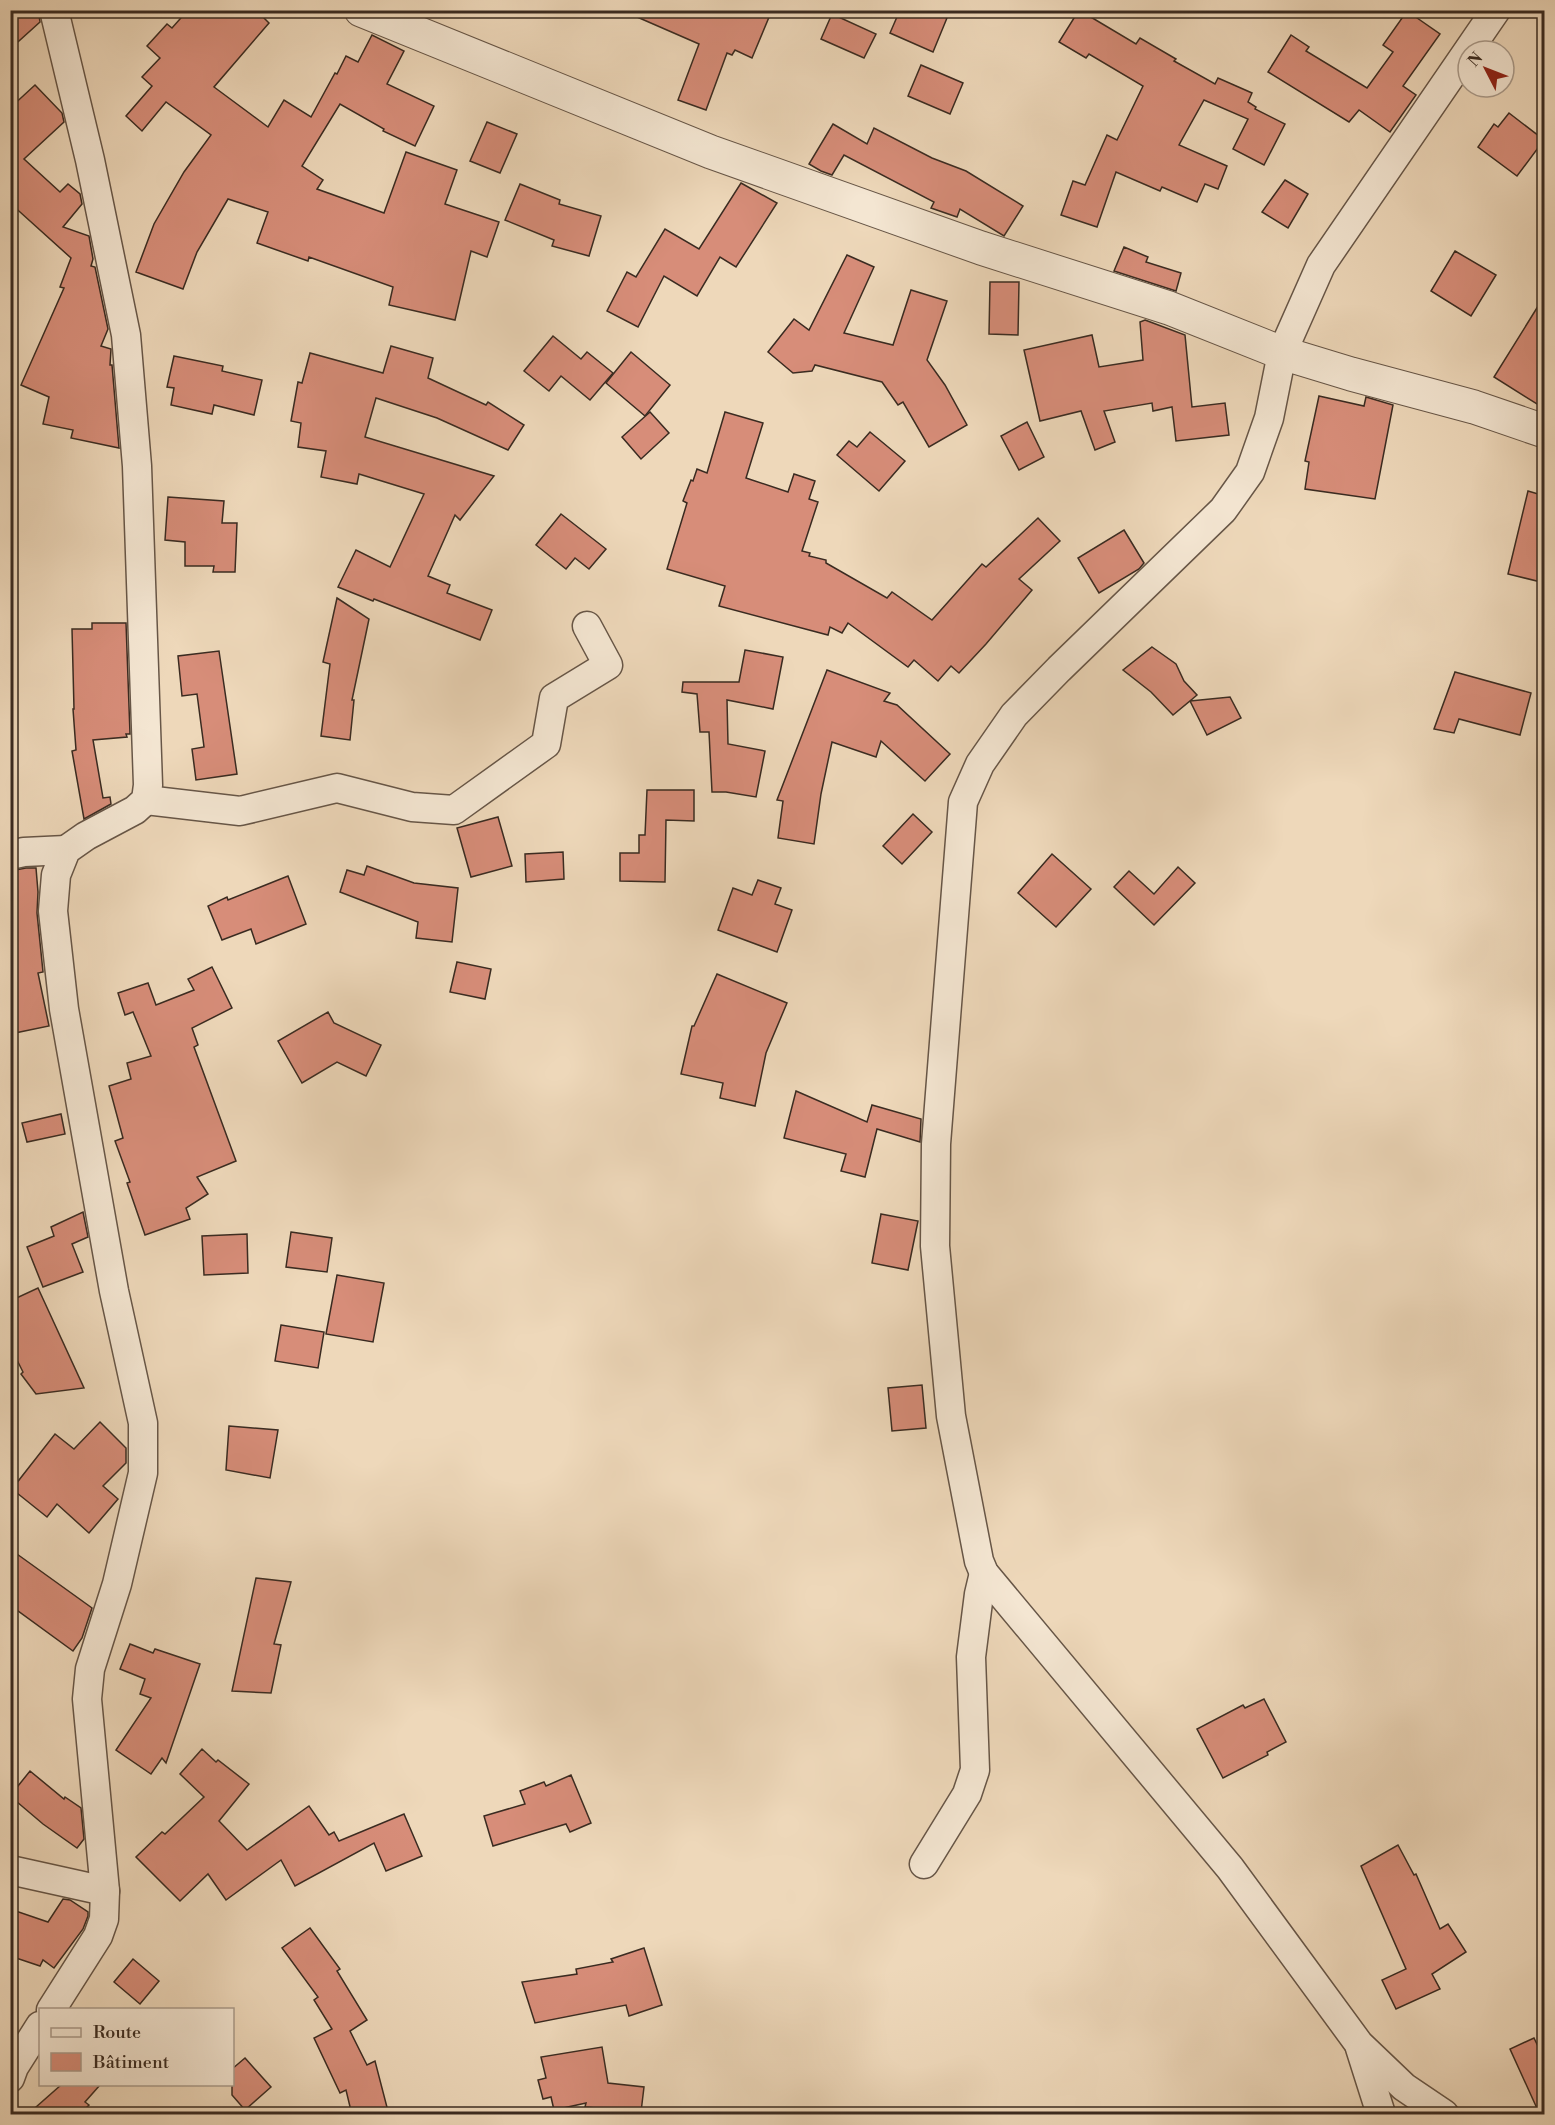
<svg xmlns="http://www.w3.org/2000/svg" width="1555" height="2125" viewBox="0 0 1555 2125" font-family="'Libre Bodoni',serif">
	<rect width="100%" height="100%" fill="#eed8ba"/>
	<filter id="stains"><feTurbulence type="fractalNoise" baseFrequency=".00333" numOctaves="4"/><feColorMatrix values="0 0 0 0 .2 0 0 0 0 .09 0 0 0 0 .02 0 0 0 .5 -.17"/></filter>
	<radialGradient id="worn" r=".72"><stop offset=".6" stop-color="#630" stop-opacity="0"/><stop offset="1" stop-color="#630" stop-opacity=".3"/></radialGradient>
	<g fill="#d78d79" stroke="#3a2b21" stroke-width="1.5">
		<path d="M10 10H38L40 22 10 49Z"/>
		<path d="M188 10H256L269 23 214 87 268 127 284 100 311 117 335 73 337 74 346 56 358 62 372 35 404 51 387 84 434 106 415 146 383 131 384 129 340 104 302 166 323 180 317 189 384 213 406 152 457 170 445 204 499 222 487 257 471 251 455 320 389 305 393 287 309 257 308 261 257 243 268 212 228 199 197 252 183 289 136 272 154 224 184 172 211 135 166 102 142 131 126 116 152 86 142 77 160 58 147 46 167 24 172 28Z"/>
		<path d="M621 10H772L752 58 735 50 732 55 727 53 706 110 678 100 699 44Z"/>
		<path d="M900 10H928L947 18 933 52 890 33Z"/>
		<path d="M1079 10 1136 44 1140 38 1176 59 1174 61 1215 84 1218 78 1252 93 1248 102 1256 107 1255 109 1285 124 1264 165 1233 149 1248 119 1204 100 1179 145 1227 166 1218 189 1205 184 1197 202 1162 187 1160 191 1116 172 1097 227 1061 215 1073 181 1085 185 1107 135 1117 140 1143 86 1089 54 1086 58 1059 42Z"/>
		<path d="M1407 11 1440 34 1403 86 1416 95 1390 132 1359 110 1349 122 1268 72 1291 35 1309 47 1306 51 1367 88 1393 52 1383 45Z"/>
		<path d="M832 14 876 34 864 58 821 39Z"/>
		<path d="M921 65 963 83 950 114 908 96Z"/>
		<path d="M35 85 62 113 64 122 24 159 60 192 68 184 80 194 82 204 63 227 89 236 93 259 91 266 95 267 108 329 101 346 111 349 110 365H112L119 448 71 438 73 430 43 424 49 397 21 385 64 288 60 287 71 258 10 203V108Z"/>
		<path d="M1509 113 1544 140 1517 176 1478 147 1494 124 1498 127Z"/>
		<path d="M487 122 517 134 500 173 470 161Z"/>
		<path d="M833 124 867 144 874 128 932 158 966 171 1023 206 1004 236 960 209 957 217 931 208 934 202 844 155 832 175 821 171 809 164Z"/>
		<path d="M1285 180 1308 194 1288 228 1262 212Z"/>
		<path d="M741 183 777 203 736 267 720 257 697 296 664 276 638 327 607 311 627 272 636 277 665 229 699 249Z"/>
		<path d="M520 184 560 200 559 204 601 216 589 256 552 246 554 240 505 220Z"/>
		<path d="M1124 247 1148 257 1146 262 1181 273 1176 291 1114 271Z"/>
		<path d="M1455 251 1496 275 1471 316 1431 291Z"/>
		<path d="M847 255 874 267 844 333 893 345 911 290 947 301 927 360 945 385 967 425 929 447 903 402 898 405 882 382 815 365 812 371 793 373 768 352 794 319 809 330Z"/>
		<path d="M990 282H1019L1018 335 989 334Z"/>
		<path d="M1545 295V409L1494 377Z"/>
		<path d="M1145 320 1185 335 1192 407 1225 403 1229 435 1176 441 1172 407 1153 411 1152 403 1104 411 1115 442 1095 450 1081 411 1040 421 1024 350 1092 335 1099 367 1143 360 1140 322Z"/>
		<path d="M553 336 581 359 587 352 613 373 590 400 561 376 549 391 524 371Z"/>
		<path d="M391 346 433 358 428 378 486 405 488 402 524 425 508 450 437 418 376 398 365 437 494 476 460 520 455 515 428 576 450 585 447 593 492 610 480 640 374 599 373 601 338 587 356 550 390 567 424 494 359 474 357 484 321 477 326 451 298 447 301 423 291 421 298 382 302 383 310 353 383 373Z"/>
		<path d="M631 352 670 385 645 416 606 383Z"/>
		<path d="M174 356 223 366 222 371 262 380 254 415 214 405 212 414 171 405 174 388 167 387Z"/>
		<path d="M1319 396 1364 406 1366 397 1393 405 1375 499 1305 489 1309 462 1305 461Z"/>
		<path d="M650 412 669 433 641 459 622 437Z"/>
		<path d="M725 412 763 423 746 478 788 492 794 474 815 481 809 499 818 502 802 551 810 553 809 556 826 560V563L887 598 892 592 932 620 982 564 986 567 1038 518 1060 541 1019 579 1032 590 986 644 959 673 951 666 938 681 914 660 908 667 848 623 842 633 830 627 828 635 719 606 725 586 667 569 687 503 683 501 691 480 693 481 697 469 707 473Z"/>
		<path d="M1027 422 1044 457 1019 470 1001 436Z"/>
		<path d="M870 432 905 461 879 491 837 455 849 441 857 447Z"/>
		<path d="M1528 491 1545 496V583L1508 574Z"/>
		<path d="M168 497 224 501 222 523H237L235 572H213L214 566H185V542L165 540Z"/>
		<path d="M561 514 606 549 589 569 575 558 566 569 536 545Z"/>
		<path d="M1124 530 1144 563 1139 569 1099 593 1078 558Z"/>
		<path d="M337 598 369 619 352 700H354L350 740 321 736 330 664 323 662Z"/>
		<path d="M92 623H126L130 734H126L127 737 93 740 103 798 110 797 111 804 84 819 72 751 76 750 73 709H74L72 629H92Z"/>
		<path d="M1152 647 1176 664 1184 681 1197 695 1190 701 1230 697 1241 718 1207 735 1190 701 1173 715 1151 692 1123 670Z"/>
		<path d="M745 650 783 657 773 709 727 700 728 744 765 751 756 797 726 792H712L709 732H700L697 694 682 692 683 682H739Z"/>
		<path d="M219 651 237 774 196 780 192 749 204 747 197 694 182 696 178 656Z"/>
		<path d="M827 670 890 693 884 701 897 705 950 754 925 781 881 741 876 757 832 742 821 794 814 844 778 838 783 801 777 800Z"/>
		<path d="M1455 672 1531 693 1520 735 1459 719 1454 733 1434 729Z"/>
		<path d="M647 790H694V821L666 820 665 882 620 881V853H639V835H645Z"/>
		<path d="M913 814 932 832 902 864 883 846Z"/>
		<path d="M498 817 512 866 471 877 457 828Z"/>
		<path d="M563 852 564 879 526 882 525 854Z"/>
		<path d="M1052 854 1091 889 1056 927 1018 893Z"/>
		<path d="M367 866 414 883 458 888 452 942 416 938 418 922 340 892 347 870 364 875Z"/>
		<path d="M1178 867 1195 883 1154 925 1114 887 1129 871 1154 894Z"/>
		<path d="M26 868H36L38 892 37 913 43 972 38 973 49 1026 10 1034V871Z"/>
		<path d="M288 876 306 924 256 944 251 929 222 940 208 906 227 897 228 900Z"/>
		<path d="M758 880 781 888 775 904 792 910 777 952 718 930 733 888 752 895Z"/>
		<path d="M457 962 491 969 485 999 450 992Z"/>
		<path d="M212 967 232 1008 192 1028 198 1045 194 1047 236 1161 197 1177 208 1194 186 1208 190 1219 145 1235 127 1183 130 1182 115 1141 123 1138 109 1086 131 1079 127 1063 151 1056 133 1012 125 1015 118 993 148 983 156 1005 194 990 188 979Z"/>
		<path d="M717 974 787 1003 766 1053 755 1106 720 1098 723 1083 681 1074 692 1026H694Z"/>
		<path d="M328 1012 334 1023 381 1045 366 1076 337 1062 302 1083 278 1041Z"/>
		<path d="M796 1091 867 1122 872 1105 921 1119 920 1142 877 1129 865 1177 841 1171 846 1154 784 1138Z"/>
		<path d="M61 1114 65 1134 27 1142 22 1123Z"/>
		<path d="M83 1212 88 1237 72 1244 83 1272 43 1287 27 1247 54 1236 51 1227Z"/>
		<path d="M881 1214 918 1221 908 1270 872 1263Z"/>
		<path d="M291 1232 332 1238 327 1272 286 1267Z"/>
		<path d="M247 1234 248 1273 204 1275 202 1236Z"/>
		<path d="M337 1275 384 1283 373 1342 326 1334Z"/>
		<path d="M38 1288 84 1388 36 1394 21 1374 23 1372 10 1346V1301Z"/>
		<path d="M281 1325 324 1332 318 1368 275 1361Z"/>
		<path d="M922 1385 926 1428 892 1431 888 1388Z"/>
		<path d="M100 1422 126 1448V1463L103 1486 118 1499 89 1533 57 1504 47 1517 12 1489 55 1434 74 1449Z"/>
		<path d="M229 1426 278 1430 270 1478 226 1470Z"/>
		<path d="M10 1549 92 1608 82 1638 73 1651 10 1605Z"/>
		<path d="M256 1578 291 1582 274 1644 281 1645 271 1693 232 1691Z"/>
		<path d="M130 1644 153 1653 155 1649 200 1664 166 1763 162 1758 151 1774 116 1750 151 1698 140 1694 145 1679 120 1669Z"/>
		<path d="M1264 1699 1286 1742 1267 1752 1268 1755 1223 1778 1197 1729 1243 1705 1245 1708Z"/>
		<path d="M202 1749 216 1762 218 1760 249 1784 219 1821 247 1850 309 1806 329 1835 334 1832 339 1841 404 1814 422 1856 386 1871 374 1843 295 1886 281 1860 226 1900 208 1874 180 1901 136 1857 162 1832 165 1834 204 1797 180 1774Z"/>
		<path d="M30 1771 64 1799 65 1797 81 1808 84 1839 77 1848 43 1824 10 1796Z"/>
		<path d="M571 1775 591 1823 570 1832 566 1824 493 1846 484 1816 525 1804 520 1791 544 1782 546 1786Z"/>
		<path d="M1398 1845 1414 1875 1416 1874 1440 1929 1448 1924 1466 1952 1432 1974 1440 1989 1396 2009 1382 1980 1406 1969 1361 1866Z"/>
		<path d="M63 1899 70 1900 88 1912V1916L83 1929 54 1968 43 1960 40 1966 10 1956V1909L48 1922Z"/>
		<path d="M310 1928 340 1969 337 1971 367 2020 350 2031 367 2065 375 2061 389 2115H352L346 2090 340 2093 314 2038 332 2029 314 2000 318 1997 282 1948Z"/>
		<path d="M644 1948 662 2005 629 2016 626 2005 535 2023 522 1982 577 1974 576 1969 613 1962 611 1959Z"/>
		<path d="M133 1959 159 1981 140 2004 114 1982Z"/>
		<path d="M1534 2038 1545 2061V2115H1540L1510 2049Z"/>
		<path d="M602 2047 608 2083 644 2087 641 2112 585 2107 586 2103 554 2110 551 2097 543 2099 538 2080 546 2078 541 2057Z"/>
		<path d="M245 2058 271 2087 245 2110 232 2095V2069Z"/>
		<path d="M61 2085H100L85 2102 89 2105 79 2115H27Z"/>
	</g>
	<g fill="none" stroke-linecap="round" stroke-linejoin="round">
		<g stroke="#675647" stroke-width="31">
			<g id="minor">
				<path d="M146 800 240 811 337 788 412 807 454 810 546 744 554 698 608 665 587 626"/>
				<path d="M10 855 24 852 66 850"/>
				<path d="M924 1864 967 1794 975 1770 971 1657 979 1594 984 1573"/>
				<path d="M10 1870 105 1891"/>
				<path d="M51 2010 98 1936 104 1919 105 1891 87 1699 90 1669 117 1584 143 1473V1423L114 1291 64 1009 53 911 56 875 66 850 86 836 135 810 146 800 148 785 137 466 126 335 90 160 54 10"/>
				<path d="M1360 2048 1381 2114"/>
				<path d="M10 2078 14 2067 40 2026"/>
				<path d="M1444 2114 1404 2087 1359 2044 1230 1868 984 1573 979 1561 951 1416 935 1246 936 1144 963 802 980 764 1014 715 1059 669 1223 510 1250 472 1269 418 1282 353 1321 265 1496 10"/>
			</g>
		</g>
		<g stroke="#675647" stroke-width="35">
			<path id="tertiary" d="M361 10 711 152 981 248 1169 308 1282 353 1351 374 1474 407 1544 431"/>
		</g>
		<use href="#minor" stroke="#f4e6d2" stroke-width="28"/>
		<use href="#tertiary" stroke="#f4e6d2" stroke-width="33"/>
	</g>
	<rect width="1555" height="2125" fill="none" stroke="#eed8ba" stroke-width="36"/>
	<rect x="12" y="12" width="1531" height="2101" fill="none" stroke="#3a2b21" stroke-width="3"/>
	<rect x="18" y="18" width="1519" height="2089" fill="none" stroke="#3a2b21" stroke-width="1.5"/>
	<rect x="39" y="2008" width="195" height="78" fill="#f4e6d2" stroke="#aa9b8b" stroke-width="1.5"/>
	<rect x="51" y="2028" width="30" height="9" fill="#f4e6d2" stroke="#aa9b8b" stroke-width="1.5"/>
	<text x="93" y="2038" font-size="18" fill="#3a2b21">Route</text>
	<rect x="51" y="2053" width="30" height="18" fill="#d78d79" stroke="#aa9b8b" stroke-width="1.5"/>
	<text x="93" y="2068" font-size="18" fill="#3a2b21">Bâtiment</text>
	<g transform="translate(1486 69) rotate(312)"><circle r="28" fill="#f4e6d2" stroke="#aa9b8b" stroke-width="1.5"/>
	<path d="M0-4.5L10 22L0 15L-10 22Z" fill="#8f2418"/>
	<text y="-9" font-size="16" font-weight="bold" text-anchor="middle" fill="#3a2b21">N</text>
	</g>
	<rect width="100%" height="100%" filter="url(#stains)"/>
	<rect width="100%" height="100%" fill="url(#worn)"/>
</svg>
